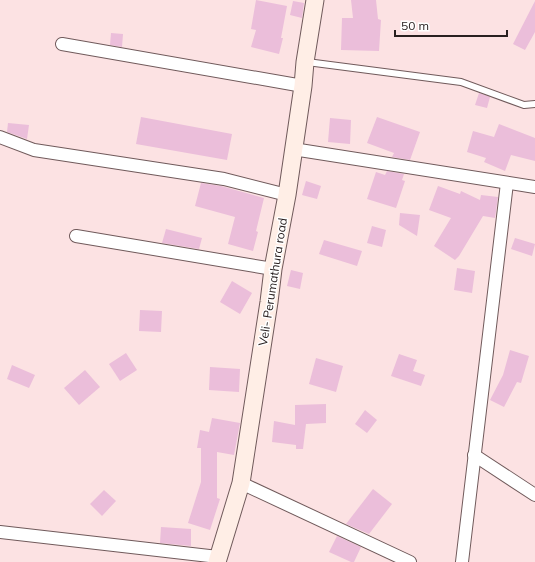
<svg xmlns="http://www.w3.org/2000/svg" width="535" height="562" viewBox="0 0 535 562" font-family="Mulish,sans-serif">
	<rect width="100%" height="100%" fill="#fce2e3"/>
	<g fill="#ebbeda">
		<path d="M256 0 287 6 281 38H283L279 54 251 47 256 30 251 29Z"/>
		<path d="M351 0H376L378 19 381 20 379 51 341 50 342 18H353Z"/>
		<path d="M293 1 304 3 302 18 290 15Z"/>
		<path d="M535 1V32L525 50 513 44Z"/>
		<path d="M111 33 123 34 122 47 110 45Z"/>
		<path d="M479 93 490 97 487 108 475 105Z"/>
		<path d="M141 117 232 134 227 160 136 144Z"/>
		<path d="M377 117 420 132 410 160 392 157 394 153 367 143Z"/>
		<path d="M330 118 351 120 350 144 328 142Z"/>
		<path d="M8 123 29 125 27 139 7 132Z"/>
		<path d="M499 124 535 138V161L511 155 505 171 484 162 486 158 467 152 473 131 494 137Z"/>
		<path d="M387 171 404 174 402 180 405 181 396 208 367 199 376 172 385 175Z"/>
		<path d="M306 181 321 186 317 199 302 195Z"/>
		<path d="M201 183 221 186 264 198 256 231 258 232 253 251 228 244 235 217 195 206Z"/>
		<path d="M438 186 460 194 461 191 480 200 481 195 498 197 495 218 483 216 459 256 455 260 434 246 451 218 429 210Z"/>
		<path d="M400 213 420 215 417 236 399 225Z"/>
		<path d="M372 226 386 230 382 247 367 243Z"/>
		<path d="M166 229 202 238 199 249 162 243Z"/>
		<path d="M515 238 535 244 532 256 511 249Z"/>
		<path d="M324 240 362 251 357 266 319 254Z"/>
		<path d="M457 268 475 271 472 293 454 290Z"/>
		<path d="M291 270 303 273 300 289 287 286Z"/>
		<path d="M232 281 252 293 240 314 220 302Z"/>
		<path d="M140 310 162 311 161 332 139 331Z"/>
		<path d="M510 350 529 356 521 383 517 382 504 407 490 400 503 375Z"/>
		<path d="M126 353 137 370 120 381 109 364Z"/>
		<path d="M399 354 417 360 413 371 425 375 421 386 391 376Z"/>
		<path d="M316 358 343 366 336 392 309 384Z"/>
		<path d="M12 365 35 375 29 388 7 379Z"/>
		<path d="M210 367 240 369 239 392 209 390Z"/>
		<path d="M85 370 100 387 79 405 64 388Z"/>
		<path d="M326 404V423L306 424 303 449H296V445L272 442 274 421 295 425V405Z"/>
		<path d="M365 410 377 420 367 433 355 424Z"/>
		<path d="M212 418 240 423 234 455 217 452V498L220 499 210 530 188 523 201 482V448H197L200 430 209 432Z"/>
		<path d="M373 489 392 504 369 534 346 524Z"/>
		<path d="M104 490 116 501 102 516 90 504Z"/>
		<path d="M161 527 191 529V546L160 543Z"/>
		<path d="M337 536 361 547 354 562H351L329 552Z"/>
	</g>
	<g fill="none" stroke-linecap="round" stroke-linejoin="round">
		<g stroke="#705a5b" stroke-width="8">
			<path id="lane" d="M307 62 461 82 524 105 535 104"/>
		</g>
		<g stroke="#705a5b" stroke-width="14">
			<g id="street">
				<path d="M62 44 303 86"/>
				<path d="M0 137 34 150 224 179 287 195"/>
				<path d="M293 149 535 187"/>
				<path d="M76 236 273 269"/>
				<path d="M474 455 535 495"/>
				<path d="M241 483 410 562"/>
				<path d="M0 532 218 557"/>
				<path d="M462 562 507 183"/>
			</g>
		</g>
		<g stroke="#705a5b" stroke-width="19">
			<path id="secondary" d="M217 562 241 483 269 302 273 269 287 195 303 86 305 62 315 0"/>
		</g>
		<use href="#lane" stroke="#fff" stroke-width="6"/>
		<use href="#street" stroke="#fff" stroke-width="12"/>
		<use href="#secondary" stroke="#ffeee6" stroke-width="17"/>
	</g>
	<g text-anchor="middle" stroke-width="3" stroke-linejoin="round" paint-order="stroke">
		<g font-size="12" fill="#292020" stroke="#fff">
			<text transform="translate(273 282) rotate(-81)" y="4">Veli- Perumathura road</text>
		</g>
	</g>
	<path d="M395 30v6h112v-6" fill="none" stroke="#292020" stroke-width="2"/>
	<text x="401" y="30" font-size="12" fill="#292020" stroke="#ffffff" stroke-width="3" paint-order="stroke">50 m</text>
</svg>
